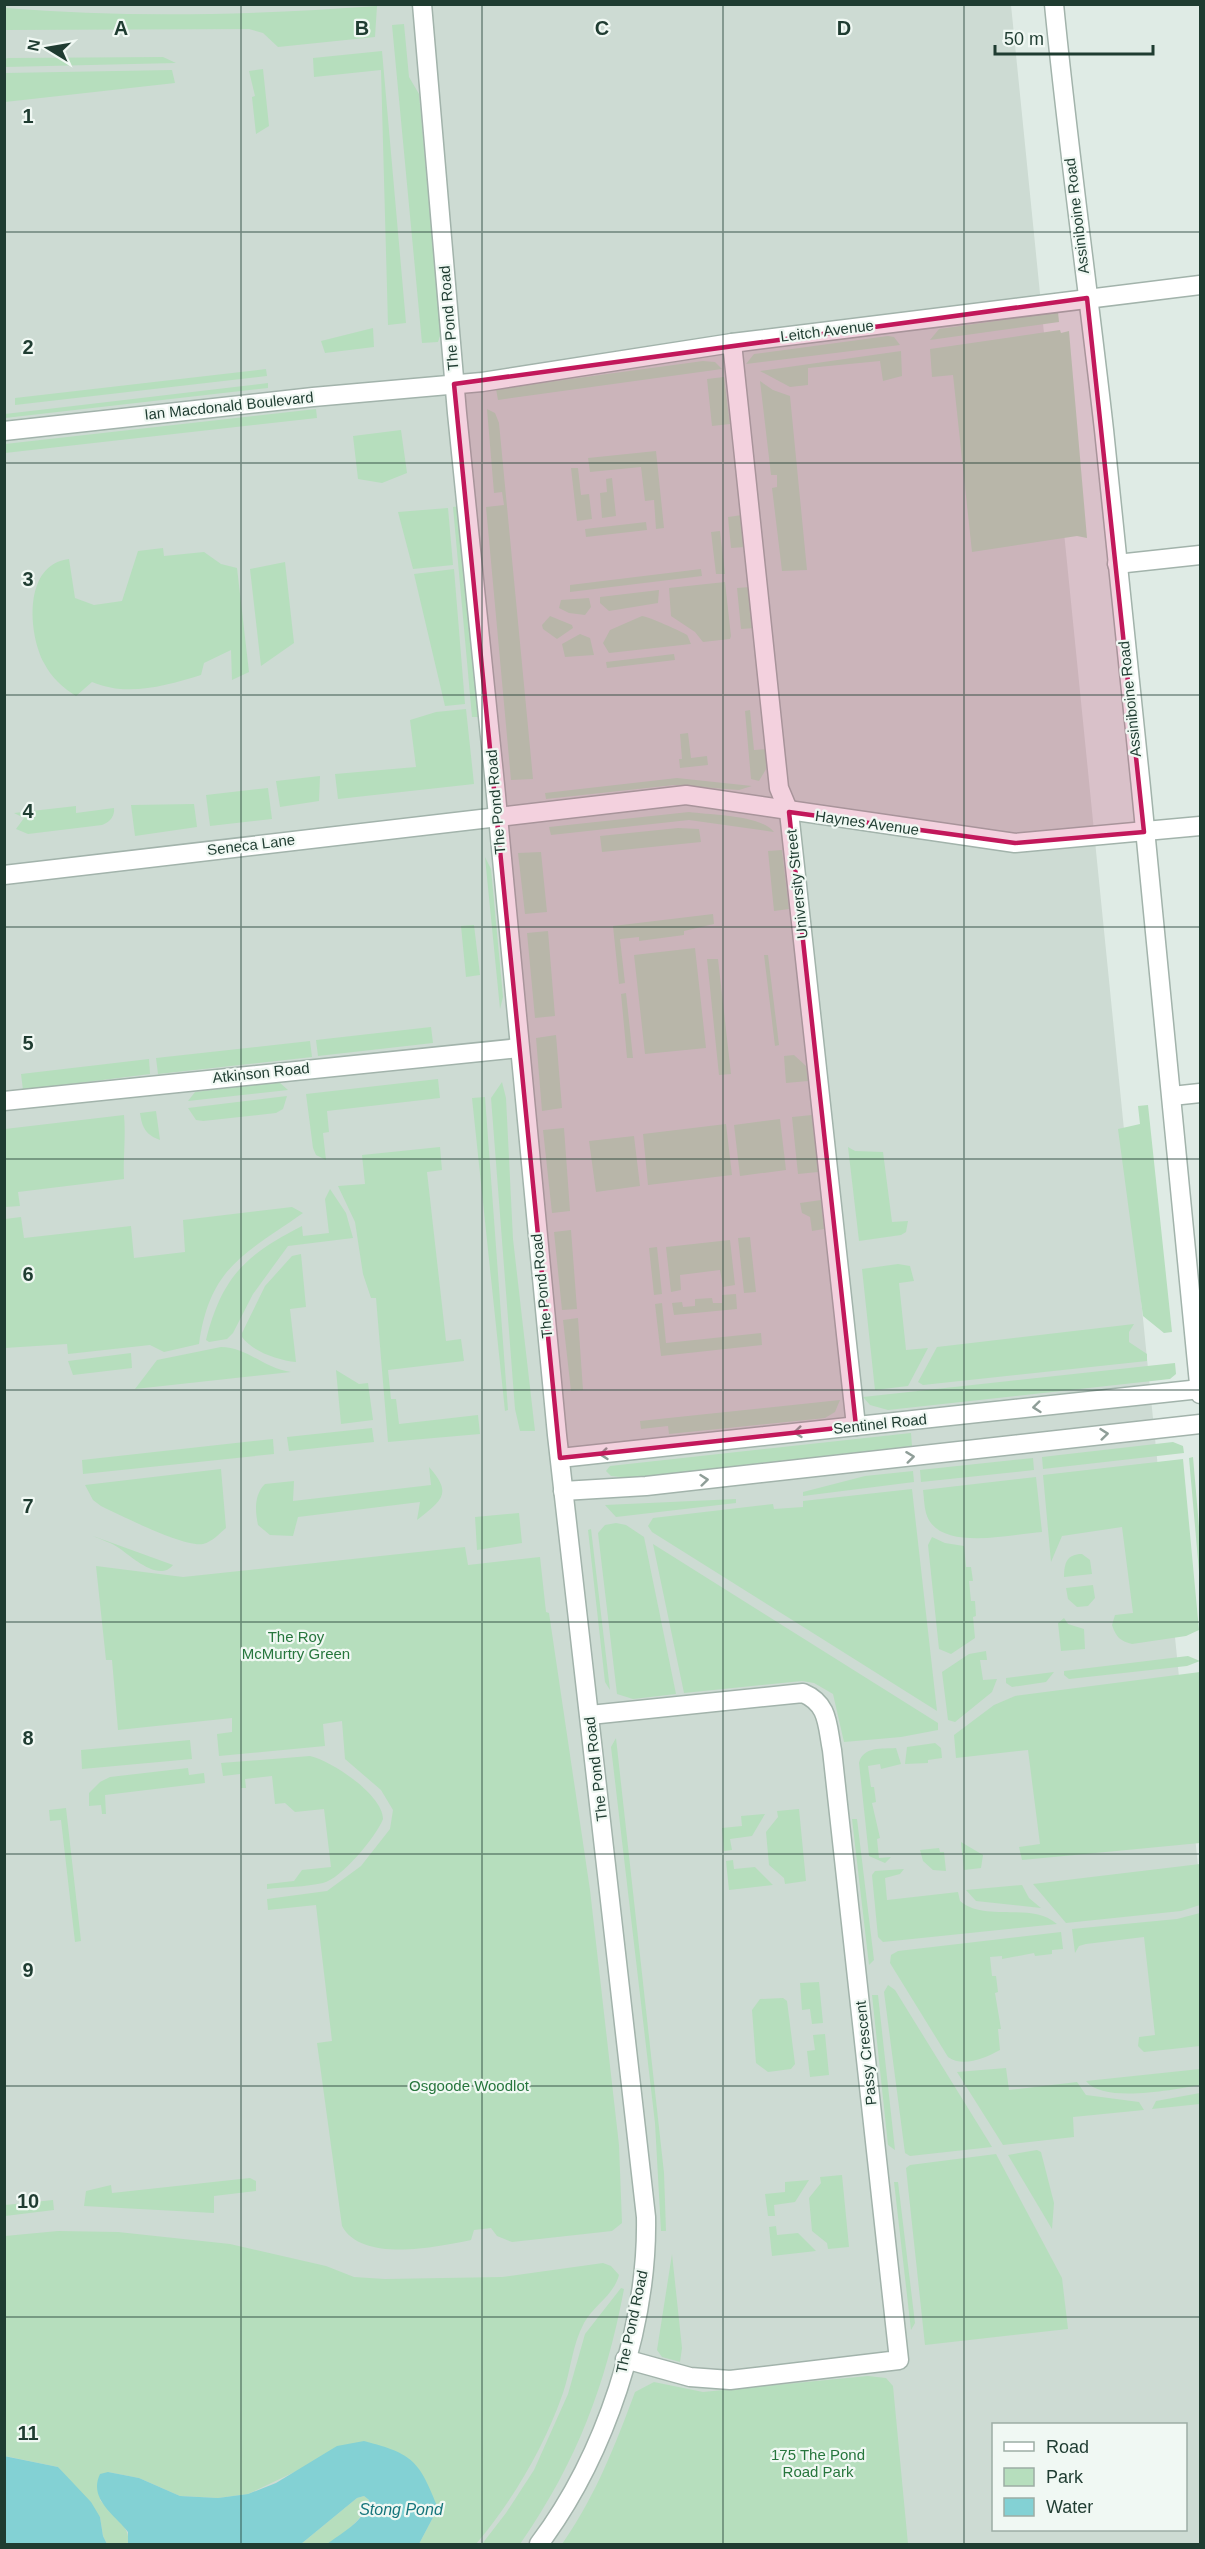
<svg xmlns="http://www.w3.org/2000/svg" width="1205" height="2549" viewBox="0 0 1205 2549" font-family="Arial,sans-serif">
	<rect width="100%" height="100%" fill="#dfebe5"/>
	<path fill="#cddbd3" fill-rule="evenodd" d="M5 5H1011L1200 1886V2544H5ZM994 2424H1186V2530H994Z"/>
	<g fill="#b6debd">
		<path d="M377 6 375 37 278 47 263 33 249 29 5 30V8C129 18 253 15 377 6Z"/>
		<path d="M404 24 409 77 419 94 441 333 438 342 422 343 392 25Z"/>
		<path d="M382 51 406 323 388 325 381 70 314 77 313 58Z"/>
		<path d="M163 57 176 63 5 67V59L8 58Z"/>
		<path d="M263 69 269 126 256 134 252 97 255 96 249 71Z"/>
		<path d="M172 70 175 83 5 102V73Z"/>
		<path d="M1058 312 1059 322 930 340 939 329Z"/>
		<path d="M373 328 374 347 325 353 321 341Z"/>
		<path d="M1060 330 1061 333 1069 331 1087 538 1077 536 972 552 953 375 932 377 930 349Z"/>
		<path d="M888 336 894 337 900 345 746 364 754 354Z"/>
		<path d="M901 351 902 376 883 381 880 361 808 368V385L790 387 760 371Z"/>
		<path d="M703 361 715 362 722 369 498 400 496 389Z"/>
		<path d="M266 369 267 376 15 405V398Z"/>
		<path d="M724 377 730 424 712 426 707 379Z"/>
		<path d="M760 381 773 390 790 396 807 570 782 571 772 488 777 487V475H771Z"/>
		<path d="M268 383V388L5 418V414Z"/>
		<path d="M316 409 317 418 5 453V444Z"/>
		<path d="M487 409 495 413 499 423 533 779 511 780 486 507 504 505 502 492 494 493Z"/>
		<path d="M401 430 407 473 382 483 358 479 353 436Z"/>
		<path d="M656 451 664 528 656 529 654 500 645 501 641 467 590 472 588 458Z"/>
		<path d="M571 468H578L581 495 589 494 592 519 577 521Z"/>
		<path d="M612 478 616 516 602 518 600 493 607 492 606 479Z"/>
		<path d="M459 506 478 717H472L453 507Z"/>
		<path d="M448 508 453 565 413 569 398 512Z"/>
		<path d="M742 515 745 547 731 548 728 517Z"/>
		<path d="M646 522 647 530 586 537 585 529Z"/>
		<path d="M720 531 725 574H716L711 532Z"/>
		<path d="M163 548 164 556 204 552 221 564 237 568 249 672 232 680 231 650 204 663 201 675C165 686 127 697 92 682L76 696C63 688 51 677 44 663 28 633 23 564 69 559L75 598 94 605 122 601 138 551Z"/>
		<path d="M285 562 294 643 261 666 250 569Z"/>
		<path d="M454 569 465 704 445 706 414 574Z"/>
		<path d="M701 569 702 576 570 592V585Z"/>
		<path d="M725 582 731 636 730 639 703 642 695 632 671 616 669 588Z"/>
		<path d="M750 587 755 628 741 629 737 588Z"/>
		<path d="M659 590 658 603 609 611 600 603V597Z"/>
		<path d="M589 598 591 607 585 615 569 613 559 608 561 600Z"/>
		<path d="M550 616 572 625 573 628 557 639 543 629 542 625Z"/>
		<path d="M642 616C647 616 683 632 687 635 688 636 690 642 691 644L609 653 603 643 610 630Z"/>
		<path d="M580 634 590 638 594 655 565 657 562 644Z"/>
		<path d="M674 654 675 660 607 668 606 662Z"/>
		<path d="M466 709 474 784 338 799 335 774 416 767 410 720 436 712Z"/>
		<path d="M750 710 754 750 769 749V764L759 781 751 779 745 711Z"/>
		<path d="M688 733 691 758 707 756 708 765 680 768 679 759H682L680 734Z"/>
		<path d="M320 776 319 801 280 807 276 781Z"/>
		<path d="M677 778 752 786 739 790 674 785 546 799 545 793Z"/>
		<path d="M268 788 272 819 210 826 206 795Z"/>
		<path d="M194 804 197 827 135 836 131 805Z"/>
		<path d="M76 806V813L114 808C115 816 110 822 102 825L28 834 16 829 24 818 14 813Z"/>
		<path d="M689 812C711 815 761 815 774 832L689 820 551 835 549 827Z"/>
		<path d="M678 828 699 829 701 842 602 852 600 836Z"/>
		<path d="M782 850 789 909 774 911 768 851Z"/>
		<path d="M541 852 547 912 525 914 518 853Z"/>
		<path d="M485 857 491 869 503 997 500 1009Z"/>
		<path d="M713 914 714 924 684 931V935L639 941V937L620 939 625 983 619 984 613 926Z"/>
		<path d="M474 925 480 975 466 977 461 926Z"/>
		<path d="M548 931 555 1016 535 1018 527 933Z"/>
		<path d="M695 948 706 1048 645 1054 634 955Z"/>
		<path d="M764 955H768L779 1045 775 1046Z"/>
		<path d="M707 959H718L731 1074 719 1075Z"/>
		<path d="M626 993 633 1058H627L621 994Z"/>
		<path d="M431 1027 433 1043 318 1056 316 1040Z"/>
		<path d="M556 1035 562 1108 542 1111 536 1038Z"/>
		<path d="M310 1041 312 1057 158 1074 156 1058Z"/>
		<path d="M794 1055 806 1066 808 1081 786 1083 784 1056Z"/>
		<path d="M149 1059 150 1074 23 1090 21 1074Z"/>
		<path d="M438 1079 440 1098 327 1111 329 1132 323 1133 326 1160 316 1155 313 1148 306 1094Z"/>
		<path d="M279 1082 288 1090 188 1101 195 1092Z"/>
		<path d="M502 1082 506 1098 513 1239 535 1431H520L515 1409 491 1098Z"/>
		<path d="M287 1096 283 1109 276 1113 203 1121 196 1120 188 1108Z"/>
		<path d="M485 1097 508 1410 505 1411 472 1098Z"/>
		<path d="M1148 1105 1172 1332 1164 1333 1143 1316 1118 1129 1140 1124 1138 1106Z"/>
		<path d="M156 1111 160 1140C146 1135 142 1128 140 1113Z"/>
		<path d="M124 1115C126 1137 123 1157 124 1179L18 1192 20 1206 5 1207V1129Z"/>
		<path d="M812 1115 818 1172 798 1174 792 1117Z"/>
		<path d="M780 1119 786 1170 740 1176 734 1125Z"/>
		<path d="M726 1124 732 1175 648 1185 643 1134Z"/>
		<path d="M564 1128 570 1211 552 1213 543 1130Z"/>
		<path d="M634 1136 640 1186 596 1192 589 1141Z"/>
		<path d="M440 1147 442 1170 427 1172 446 1341 461 1339 464 1361 388 1370 391 1399H396L399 1424 478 1415 480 1434 388 1442 376 1298H371L363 1274 355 1222 338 1186 365 1184 362 1155Z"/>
		<path d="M848 1147 855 1151 883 1152 892 1222 908 1221 906 1232 901 1235 859 1241Z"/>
		<path d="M330 1189 346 1213 353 1238 288 1246 253 1294 233 1333 227 1339 209 1342 206 1340C222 1277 245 1255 302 1226L303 1236 329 1233 325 1199Z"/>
		<path d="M821 1200 824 1229 812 1231 810 1217 802 1213 800 1203Z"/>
		<path d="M292 1207 303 1213C245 1254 210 1266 199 1344L164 1352 150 1345 68 1354 67 1344 5 1348V1219L21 1217 24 1238 131 1226 134 1258 185 1252 183 1220Z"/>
		<path d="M571 1230 577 1309 562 1310 554 1232Z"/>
		<path d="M750 1237 756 1292 744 1293 738 1238Z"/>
		<path d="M730 1240 735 1285 723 1287 720 1270 680 1275 681 1290 671 1292 666 1247Z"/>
		<path d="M657 1247 662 1294 654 1295 649 1248Z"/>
		<path d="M301 1254 306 1307 290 1309 296 1362C278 1360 253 1352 242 1337V1333L265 1286 292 1256Z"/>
		<path d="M898 1264 910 1266 914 1281 899 1283 906 1350 928 1348 908 1386 875 1390 862 1269Z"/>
		<path d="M736 1294 737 1309 674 1315 672 1303 682 1302 683 1307 695 1306V1299L712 1298 713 1303H722V1295Z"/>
		<path d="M662 1303 666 1343 761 1333 762 1345 661 1356 655 1304Z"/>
		<path d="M578 1318 583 1390 571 1391 563 1320Z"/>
		<path d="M1134 1324 1129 1332V1342L1147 1354V1361L923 1385 918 1382 937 1347Z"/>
		<path d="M221 1347C247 1347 265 1369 291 1372L135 1389 157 1360Z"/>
		<path d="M131 1353 132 1368 73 1375 68 1361Z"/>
		<path d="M1175 1363 1176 1374 1170 1379 888 1410 870 1405 863 1397Z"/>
		<path d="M336 1370 359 1384 368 1383 373 1420 341 1424Z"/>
		<path d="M840 1400 835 1412 825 1418 669 1434 668 1426 641 1429 640 1421Z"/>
		<path d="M372 1428 374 1442 289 1451 287 1437Z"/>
		<path d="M911 1433 912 1446 630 1478 611 1476 606 1471 610 1466Z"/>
		<path d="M273 1439 274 1454 83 1474 82 1460Z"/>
		<path d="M1173 1442 1183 1446 1184 1453 1043 1469 1042 1457Z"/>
		<path d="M1193 1457 1200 1538V1583L1189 1458Z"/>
		<path d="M1033 1458 1034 1470 921 1482 920 1470Z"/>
		<path d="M1183 1459 1199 1630 1186 1636 1132 1644C1120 1641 1116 1637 1112 1625L1115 1615 1133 1613 1122 1527 1062 1536 1051 1562 1043 1475Z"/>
		<path d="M429 1467C453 1494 442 1500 417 1520L420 1502 298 1517 293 1536 270 1535 258 1525C255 1510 254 1495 265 1484L294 1481 293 1501 431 1485Z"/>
		<path d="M221 1469 226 1528C220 1533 212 1542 203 1544 185 1548 120 1515 101 1506L93 1500 85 1485Z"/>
		<path d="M913 1471 914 1482 803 1496V1492L865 1476Z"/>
		<path d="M1036 1477 1042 1532C1012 1534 937 1553 926 1513 924 1506 924 1497 923 1490Z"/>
		<path d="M912 1489 937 1711 652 1532 648 1526 653 1518 773 1504 774 1509 803 1507V1501Z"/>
		<path d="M736 1499V1503L616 1517 605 1505Z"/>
		<path d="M519 1513 522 1543 477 1550 475 1517Z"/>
		<path d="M616 1523 626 1525 644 1537 676 1694 633 1699 617 1694 598 1533 605 1525Z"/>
		<path d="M591 1529 610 1690 605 1682 588 1530Z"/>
		<path d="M93 1536 173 1565C159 1583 131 1556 119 1548 112 1543 102 1540 93 1536Z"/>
		<path d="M932 1537 945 1543 964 1546 966 1567H971L973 1581H969L971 1601H975L976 1616 973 1617 975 1638 951 1654 939 1649 928 1545Z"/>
		<path d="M653 1544 938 1723V1730L901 1737 844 1742 833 1694 814 1683 802 1681 684 1693Z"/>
		<path d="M465 1547 468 1565 540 1557 546 1612 549 1613 590 1890 619 2145 622 2223 612 2231 512 2242 497 2236 491 2228 474 2230 471 2240C437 2247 362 2263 342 2226L317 2043 332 2041 316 1905 268 1910 267 1899 327 1891 361 1866 390 1829 393 1810 381 1790 345 1759 342 1721 323 1724 325 1746 219 1756 217 1734 232 1732V1718L118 1730 112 1660H106L96 1566 183 1577Z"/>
		<path d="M1082 1554 1090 1560 1092 1574 1064 1577C1064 1563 1067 1554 1082 1554Z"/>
		<path d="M1093 1585 1095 1598 1088 1606 1077 1607 1068 1599 1066 1588Z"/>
		<path d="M1064 1618 1068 1624 1084 1629 1085 1649 1061 1651 1058 1623Z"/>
		<path d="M986 1651 987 1660H980L983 1680 997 1679 992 1692 955 1722 948 1720 942 1672 969 1654Z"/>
		<path d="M1188 1656 1200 1661 1187 1666 1069 1679 1064 1675V1671Z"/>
		<path d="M1054 1672 1046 1682 1012 1687 1006 1683V1678Z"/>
		<path d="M1200 1672V1843L1022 1860 1019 1847 1040 1844 1028 1750 956 1758 954 1735 994 1705 1015 1696Z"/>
		<path d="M616 1738 664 2173 666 2231H661L655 2123 611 1747Z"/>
		<path d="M190 1740 192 1759 82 1769 81 1750Z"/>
		<path d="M935 1743 941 1748 942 1758 928 1760V1763L905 1764 907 1747Z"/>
		<path d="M896 1748 901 1764 881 1769 880 1764 868 1766 871 1787H874L876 1802 872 1803 880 1838 877 1839 879 1858 891 1857 885 1863 869 1856 859 1763C863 1746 882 1749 896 1748Z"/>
		<path d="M310 1756C332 1761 383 1795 383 1819 376 1837 341 1879 323 1883 305 1887 285 1887 267 1889V1884L294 1881 302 1870 331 1867 324 1809 295 1812 285 1803 275 1804 272 1776 245 1779 246 1788H241L240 1774 223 1776 221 1763Z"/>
		<path d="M188 1768 189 1775 204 1773 205 1783 105 1795 106 1814H102L101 1805 89 1806V1793L100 1782 110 1777Z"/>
		<path d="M66 1808 81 1941 75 1942 61 1820 50 1821 49 1810Z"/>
		<path d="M799 1809 806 1881 785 1884 784 1878 769 1865 766 1832 778 1817 777 1811Z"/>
		<path d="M765 1814 752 1836 730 1839 732 1850 724 1851 722 1828 742 1826 741 1816Z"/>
		<path d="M852 1819H857L874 1960 869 1965Z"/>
		<path d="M961 1842 983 1855 981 1868 964 1870Z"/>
		<path d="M939 1848 940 1852H944L946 1871 933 1870 923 1861 920 1850Z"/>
		<path d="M733 1860 734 1869 755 1867 773 1885 729 1890 726 1861Z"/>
		<path d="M1200 1864V1905L1181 1911 1066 1923 1033 1884Z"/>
		<path d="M904 1869 900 1874 885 1878 887 1900 958 1892 960 1901C986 1923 1031 1901 1057 1924L883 1942 878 1937 872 1875 875 1871Z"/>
		<path d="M1022 1885 1029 1898 1041 1908 976 1901 966 1890Z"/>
		<path d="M1200 1913V2046L1144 2052 1138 2046 1139 2037 1155 2035 1144 1937 1086 1944 1079 1946 1075 1953 1072 1929 1177 1919Z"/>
		<path d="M1061 1932 1063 1949 1052 1950V1954L1035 1956 1034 1953 1002 1959V1956L990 1957 992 1976H996L998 1992 995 1993 1001 2029H998L1000 2050C985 2058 963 2068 948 2057L890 1963 891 1955 898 1951Z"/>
		<path d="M819 1982 823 2023 812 2024 810 2009 802 2010 800 1983Z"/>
		<path d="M888 1985 895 1990 992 2147 910 2156 905 2153 884 1992Z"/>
		<path d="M872 1995H878L895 2150 888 2145Z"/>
		<path d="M783 1998 787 2001 795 2064 791 2069 768 2072 756 2063 752 2010 760 1999Z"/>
		<path d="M825 2034 829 2075 810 2077 807 2051 815 2050 813 2035Z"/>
		<path d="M1006 2068 1009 2090 1077 2082 1086 2095 1139 2102 1144 2110 1073 2117 1074 2137 1003 2145 957 2072Z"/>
		<path d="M1200 2069V2085C1176 2089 1103 2104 1086 2081Z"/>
		<path d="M1200 2093V2104L1152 2109 1156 2101Z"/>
		<path d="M1037 2150 1041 2152 1054 2203 1052 2229 1008 2155Z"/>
		<path d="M996 2154 1062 2278 1068 2329 925 2345 906 2168 910 2165Z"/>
		<path d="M842 2175 849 2247 828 2249 827 2243 812 2231 809 2198 821 2183 820 2177Z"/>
		<path d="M250 2178 256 2181V2191L214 2196V2213L84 2206 86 2191 111 2185 112 2193Z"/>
		<path d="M809 2180 795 2202 774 2205 775 2216H768L765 2194 785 2192V2182Z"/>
		<path d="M894 2182H898L915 2323 911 2330Z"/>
		<path d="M53 2200 54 2210 5 2216V2205Z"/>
		<path d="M776 2226 777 2235 798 2233 816 2251 772 2256 769 2227Z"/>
		<path d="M58 2231 118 2232 230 2244 326 2266 354 2277 385 2279 502 2277 603 2263 611 2266 619 2275C614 2295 594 2305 584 2323 572 2345 571 2370 563 2393 544 2448 513 2500 476 2544H419L438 2508 305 2467 248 2494 218 2498 180 2496 139 2478 108 2472 100 2500C110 2512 132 2527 128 2544H107L103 2536 100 2517 58 2467 5 2456V2236Z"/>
		<path d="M672 2254 682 2348 680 2362 662 2357 657 2350Z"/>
		<path d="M621 2288 624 2289C606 2385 576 2464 520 2544H482L506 2513 534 2470 568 2394 585 2334Z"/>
		<path d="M868 2376 886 2378 893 2386 908 2544H562C595 2497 615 2446 635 2392L654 2382 703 2392Z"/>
		<path d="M364 2496 369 2500C367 2514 340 2541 326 2544 318 2546 308 2544 301 2544L357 2498Z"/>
	</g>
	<g fill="#83d1d4">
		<path d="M364 2441C414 2454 419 2461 438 2508L419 2544H327C343 2532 365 2521 369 2500L364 2496 357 2498 301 2544H128V2532C115 2515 88 2499 100 2474L108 2472 139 2478 180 2496 218 2498 248 2494 276 2483 337 2446Z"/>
		<path d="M4 2456 58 2467 91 2502 100 2517 103 2536 107 2544H5Z"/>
	</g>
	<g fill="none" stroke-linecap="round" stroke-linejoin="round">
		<g stroke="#a2b3ab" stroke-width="21">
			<g id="minor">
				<path d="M422 4 457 413 495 785 557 1435 646 2217C648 2327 605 2456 539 2544"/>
				<path d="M1054 4C1068 147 1088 288 1104 430 1139 751 1168 1073 1200 1394"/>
				<path d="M732 343 779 788 789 812 856 1426"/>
				<path d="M4 431 313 397 482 382 732 343 1200 285"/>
				<path d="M1117 564 1200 555"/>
				<path d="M4 875 686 795 1015 843 1200 826"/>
				<path d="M1172 1096 1200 1093"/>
				<path d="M4 1101 519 1048"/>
				<path d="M560 1458 1200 1389"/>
				<path d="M563 1491 646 1486 1200 1424"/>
				<path d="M590 1715 803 1693C829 1704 827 1725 832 1750L899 2360 730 2380 690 2377 625 2359"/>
			</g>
		</g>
		<use href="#minor" stroke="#fff" stroke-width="18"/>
	</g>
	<defs><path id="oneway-chevron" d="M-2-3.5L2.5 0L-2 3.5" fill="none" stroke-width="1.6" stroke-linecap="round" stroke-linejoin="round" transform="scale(1.5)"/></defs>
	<g stroke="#8f9e98">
		<use href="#oneway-chevron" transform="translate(1037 1407) rotate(174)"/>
		<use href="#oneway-chevron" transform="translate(798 1432) rotate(174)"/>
		<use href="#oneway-chevron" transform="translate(1104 1434) rotate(-6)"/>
		<use href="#oneway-chevron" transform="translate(604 1454) rotate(174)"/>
		<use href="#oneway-chevron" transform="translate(910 1457) rotate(-7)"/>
		<use href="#oneway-chevron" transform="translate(704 1480) rotate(-6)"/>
	</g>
	<path fill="#c2185b" fill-opacity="0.2" stroke="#c2185b" stroke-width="4.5" stroke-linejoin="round" d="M1087 298 1144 832 1015 843 789 812 856 1426 560 1458 454 384Z"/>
	<path fill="none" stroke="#1f3c31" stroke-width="1.5" stroke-opacity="0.55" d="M241 4V2544M482 4V2544M723 4V2544M964 4V2544M4 232H1200M4 463H1200M4 695H1200M4 927H1200M4 1159H1200M4 1390H1200M4 1622H1200M4 1854H1200M4 2086H1200M4 2317H1200"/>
	<g text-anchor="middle" stroke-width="4.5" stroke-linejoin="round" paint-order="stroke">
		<g font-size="15" fill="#1f3c31" stroke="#f0f8f3">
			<text transform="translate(1077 216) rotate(-97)" y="5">Assiniboine Road</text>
			<text transform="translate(449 318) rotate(-95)" y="5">The Pond Road</text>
			<text transform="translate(827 331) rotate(-7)" y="5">Leitch Avenue</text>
			<text transform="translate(229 406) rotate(-6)" y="5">Ian Macdonald Boulevard</text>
			<text transform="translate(1130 699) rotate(-96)" y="5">Assiniboine Road</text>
			<text transform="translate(496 802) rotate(-95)" y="5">The Pond Road</text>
			<text transform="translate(867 823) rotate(8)" y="5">Haynes Avenue</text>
			<text transform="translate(251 845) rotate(-7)" y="5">Seneca Lane</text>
			<text transform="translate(797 884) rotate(-96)" y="5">University Street</text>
			<text transform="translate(261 1073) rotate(-6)" y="5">Atkinson Road</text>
			<text transform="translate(542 1286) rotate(-96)" y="5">The Pond Road</text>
			<text transform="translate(880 1424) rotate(-6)" y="5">Sentinel Road</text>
			<text transform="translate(596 1769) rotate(-97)" y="5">The Pond Road</text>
			<text transform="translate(866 2053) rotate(-96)" y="5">Passy Crescent</text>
			<text transform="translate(632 2322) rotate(-78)" y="5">The Pond Road</text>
		</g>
		<g font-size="15" fill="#27763d" stroke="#f0f8f3">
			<text x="296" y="1642">The Roy<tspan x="296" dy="17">McMurtry Green</tspan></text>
			<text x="469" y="2091">Osgoode Woodlot</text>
			<text x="818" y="2460">175 The Pond<tspan x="818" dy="17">Road Park</tspan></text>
		</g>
		<g font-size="16" font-style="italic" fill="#16757c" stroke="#f0f8f3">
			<text x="401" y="2515">Stong Pond</text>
		</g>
	</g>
	<g font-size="20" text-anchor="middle" font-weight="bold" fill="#1f3c31" stroke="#f0f8f3" stroke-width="4.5" stroke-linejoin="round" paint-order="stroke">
		<text x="121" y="35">A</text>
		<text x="362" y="35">B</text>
		<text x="602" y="35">C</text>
		<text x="844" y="35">D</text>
		<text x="28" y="123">1</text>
		<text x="28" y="354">2</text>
		<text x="28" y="586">3</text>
		<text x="28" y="818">4</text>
		<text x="28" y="1050">5</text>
		<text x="28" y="1281">6</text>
		<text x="28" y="1513">7</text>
		<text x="28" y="1745">8</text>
		<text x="28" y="1977">9</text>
		<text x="28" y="2208">10</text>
		<text x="28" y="2440">11</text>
	</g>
	<rect width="1205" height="2549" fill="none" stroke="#1f3c31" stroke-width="12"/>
	<rect x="992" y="2423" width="195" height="108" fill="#f0f8f3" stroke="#9cada5" stroke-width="1.5"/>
	<rect x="1004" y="2442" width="30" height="9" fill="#ffffff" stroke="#9cada5" stroke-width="1.5"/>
	<text x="1046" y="2453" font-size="18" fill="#1f3c31">Road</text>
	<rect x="1004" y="2468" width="30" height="18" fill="#b6debd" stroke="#9cada5" stroke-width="1.5"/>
	<text x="1046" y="2483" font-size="18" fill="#1f3c31">Park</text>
	<rect x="1004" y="2498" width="30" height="18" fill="#83d1d4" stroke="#9cada5" stroke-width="1.5"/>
	<text x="1046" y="2513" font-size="18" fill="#1f3c31">Water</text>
	<g transform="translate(48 48) rotate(281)" stroke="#f0f8f3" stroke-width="4.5" paint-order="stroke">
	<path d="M0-4.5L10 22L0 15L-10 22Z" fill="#1f3c31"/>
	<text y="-9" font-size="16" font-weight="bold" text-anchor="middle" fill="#1f3c31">N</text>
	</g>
	<path d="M995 45v9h158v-9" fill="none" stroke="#1f3c31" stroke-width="3"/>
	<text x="1004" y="45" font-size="18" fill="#1f3c31" stroke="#f0f8f3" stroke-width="4.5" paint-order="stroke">50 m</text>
</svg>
